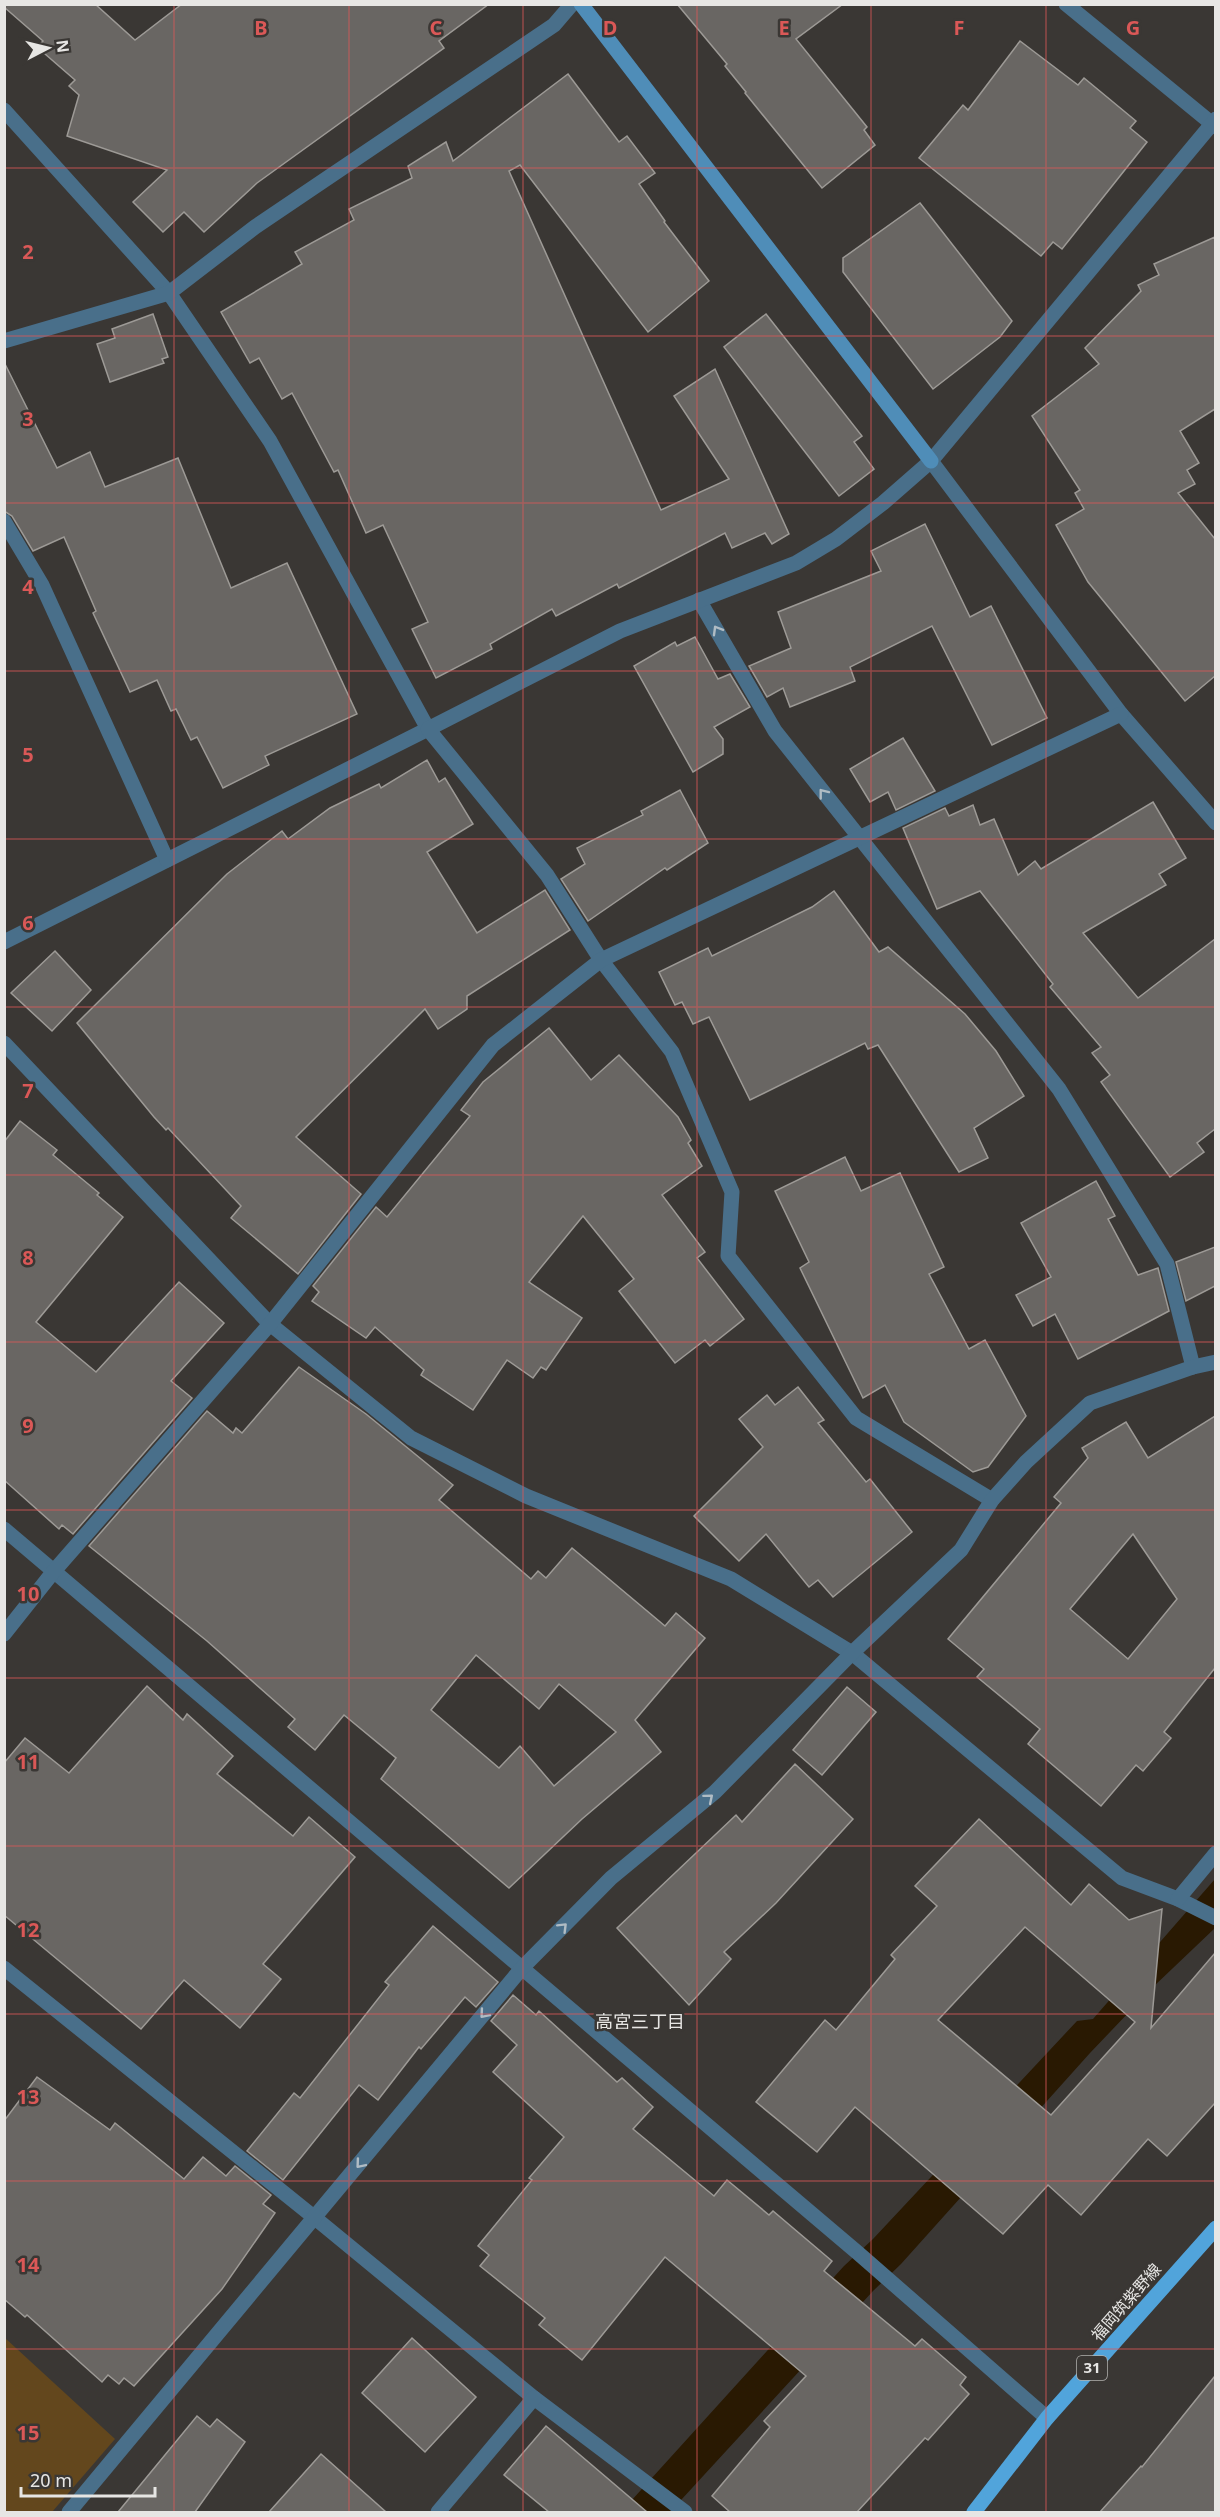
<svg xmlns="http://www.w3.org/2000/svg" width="1220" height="2517" viewBox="0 0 1220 2517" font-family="'Noto Sans','Noto Sans JP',sans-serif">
	<rect width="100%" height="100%" fill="#3a3734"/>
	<path fill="#63471d" d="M5 2338 115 2439 52 2512H5Z"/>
	<path fill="#291902" d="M1215 1879V1928L1152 1988 1090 2053 901 2264 873 2291 670 2512H621L844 2266 873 2239 1077 2021 1093 2019Z"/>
	<g fill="#696663" stroke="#9d9a96" stroke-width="1.5" fill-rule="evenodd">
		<path d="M4 4H95L135 40 182 4H489L439 41 444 48 257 183 204 232 184 212 163 232 133 202 167 170 67 136 79 95 69 86 75 80 37 47 43 41 4 7Z"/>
		<path d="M677 4H843L796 39 867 127 864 130 875 145 822 188 745 93 746 92 725 66 727 64Z"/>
		<path d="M1020 41 1078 85 1084 78 1136 121 1130 128 1147 142 1062 249 1053 242 1041 256 919 158 963 105 968 110Z"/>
		<path d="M568 74 619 142 627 136 655 173 639 184 665 221 664 222 709 281 648 332 520 165 509 171 661 510 729 479 674 396 715 369 789 534 772 544 765 533 732 548 725 533 619 588 617 584 556 616 552 609 490 644 492 649 436 678 412 629 428 622 383 525 366 533 338 470 334 472 292 393 282 399 259 358 250 363 221 312 302 264 295 252 354 220 349 209 412 178 408 166 446 142 453 161Z"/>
		<path d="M920 203 1012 321 1000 337 933 389 843 272V258Z"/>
		<path d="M1215 237V409L1180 431 1199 463 1187 470 1195 484 1178 493 1215 539V676L1185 701 1088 582 1056 525 1084 509 1075 493 1080 490 1032 416 1099 364 1085 348 1141 291 1138 285 1159 275 1154 264Z"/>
		<path d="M153 314 168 357 162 359 164 363 110 382 97 344 115 338 112 329Z"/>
		<path d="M766 314 862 436 854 442 874 469 839 496 724 347Z"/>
		<path d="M4 362 57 468 90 452 105 487 178 458 231 588 287 563 357 714 265 756 269 765 223 788 197 737 191 740 176 709 171 711 157 680 130 692 93 613 96 611 64 537 33 551 12 516 4 511Z"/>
		<path d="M925 524 970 617 991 606 1047 718 992 745 932 626 850 667 855 681 790 707 783 688 767 697 749 666 791 648 778 612 881 571 871 551Z"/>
		<path d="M695 637 718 679 730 674 750 707 714 727 723 739V754L693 772 634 666 675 642 677 646Z"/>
		<path d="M903 738 935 791 896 810 888 792 870 802 850 769Z"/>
		<path d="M427 760 439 782 445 778 473 824 427 852 477 933 545 890 570 930 467 996V1009L438 1029 425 1009 296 1137 361 1194 298 1274 231 1218 241 1206 168 1128 166 1130 154 1117 77 1023 227 874 282 831 288 839 330 808 379 784 381 788Z"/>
		<path d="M680 790 708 843 667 870 665 868 588 921 561 879 585 864 577 848 643 815 641 811Z"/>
		<path d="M1153 802 1186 858 1159 874 1166 885 1083 933 1138 998 1215 939V1129L1197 1143 1204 1152 1170 1177 1101 1082 1110 1075 1092 1053 1101 1047 1050 987 1053 984 980 891 937 909 903 828 945 808 949 816 973 805 980 825 994 819 1018 875 1035 861 1041 869Z"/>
		<path d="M834 891 879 952 888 947 965 1014 996 1051 1024 1096 974 1128 988 1158 959 1172 878 1045 868 1049 865 1043 750 1100 709 1017 693 1024 682 1002 675 1005 659 972 708 948 712 956 812 907Z"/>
		<path d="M55 951 91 990 52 1031 11 993Z"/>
		<path d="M549 1028 591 1080 619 1055 678 1117 691 1140 688 1143 702 1166 662 1195 705 1252 697 1258 744 1319 710 1346 705 1340 675 1363 619 1291 634 1279 583 1216 529 1282 582 1318 546 1370 541 1367 533 1378 507 1360 473 1410 421 1375 424 1370 375 1327 366 1338 312 1301 319 1292 313 1286 376 1207 387 1217 470 1116 461 1110 483 1082Z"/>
		<path d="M20 1121 57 1150 53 1155 99 1193 97 1195 123 1217 36 1322 96 1372 179 1282 224 1323 171 1381 192 1398 73 1534 62 1525 59 1529 4 1480V1142Z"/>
		<path d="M845 1157 861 1191 900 1173 944 1267 929 1274 969 1349 985 1340 1026 1416 988 1467 973 1472 904 1422 885 1385 863 1398 800 1268 809 1262 775 1191Z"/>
		<path d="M1096 1181 1115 1216 1108 1219 1138 1275 1158 1268 1169 1311 1078 1359 1055 1314 1033 1326 1016 1295 1051 1277 1021 1223Z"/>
		<path d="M1215 1247V1286L1186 1301 1176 1262Z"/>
		<path d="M299 1367 366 1414 453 1485 439 1500 531 1579 538 1571 546 1578 572 1548 665 1626 676 1613 705 1638 635 1720 661 1752 582 1819 509 1888 381 1779 396 1758 344 1715 315 1750 288 1727 295 1719 207 1641 89 1546 207 1411 233 1433 236 1428 242 1433ZM476 1655 539 1709 559 1684 616 1732 554 1786 520 1746 499 1768 431 1710Z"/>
		<path d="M798 1387 824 1420 818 1423 866 1482 870 1479 912 1532 833 1597 818 1580 809 1587 766 1534 739 1561 694 1516 763 1447 739 1419 767 1395 775 1405Z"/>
		<path d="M1215 1416V1668L1164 1732 1171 1738 1143 1771 1136 1765 1101 1806 1028 1744 1040 1729 977 1677 984 1669 948 1639 1061 1503 1054 1497 1088 1458 1082 1448 1126 1422 1148 1458ZM1133 1534 1177 1599 1128 1659 1070 1609Z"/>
		<path d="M147 1686 183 1720 187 1714 233 1756 217 1774 293 1836 309 1817 355 1857 263 1964 281 1979 240 2028 184 1980 141 2029 4 1915V1763L25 1738 69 1773Z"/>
		<path d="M847 1687 876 1712 822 1775 793 1750Z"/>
		<path d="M795 1764 853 1819 776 1903 724 1952 731 1959 689 2005 617 1928 736 1815 742 1822Z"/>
		<path d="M979 1819 1071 1905 1089 1884 1129 1920 1162 1909 1151 2028 1215 1953V2103L1167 2156 1148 2139 1081 2215 1048 2185 1003 2234 855 2107 817 2152 756 2102 825 2020 836 2030 895 1959 891 1955 937 1906 915 1886ZM1025 1927 1135 2022 1051 2115 938 2020Z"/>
		<path d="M433 1926 498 1982 476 2007 465 1997 421 2049 419 2047 378 2100 359 2085 283 2180 247 2151 294 2093 300 2098 389 1985 385 1982Z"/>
		<path d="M513 1995 536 2015 539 2011 617 2082 622 2078 653 2107 633 2129 714 2196 727 2180 769 2215 773 2211 832 2261 824 2271 915 2346 922 2339 966 2377 960 2385 969 2394 928 2440 925 2438 857 2512H730L712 2496 770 2427 764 2421 806 2376 665 2257 582 2360 539 2325 545 2318 480 2266 489 2255 478 2246 532 2180 529 2178 564 2137 493 2072 517 2045 491 2021Z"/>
		<path d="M37 2077 110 2130 115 2123 184 2179 203 2157 226 2176 235 2166 271 2195 263 2204 275 2213 222 2289 134 2386 124 2378 119 2384 108 2375 102 2382 27 2315 25 2317 4 2299V2121Z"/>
		<path d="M412 2338 476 2397 425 2452 362 2393Z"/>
		<path d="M1215 2376V2512H1100L1141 2466 1142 2467Z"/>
		<path d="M197 2416 210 2427 217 2419 245 2442 195 2512H118Z"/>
		<path d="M546 2426 647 2512H549L504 2475Z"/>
		<path d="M321 2454 386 2512H269Z"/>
	</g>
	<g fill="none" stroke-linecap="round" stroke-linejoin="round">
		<g stroke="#496f8a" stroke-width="15">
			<path d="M1066 4 1216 127"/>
			<path d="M4 110 169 293 270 441 428 729 4 942"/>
			<path d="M4 341 169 293 255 227 554 25 572 4"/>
			<path d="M931 461 1121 714 1216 823"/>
			<path d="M4 521 42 585 167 860"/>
			<path d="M699 600 775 731 1059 1089 1167 1264 1193 1367"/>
			<path d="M4 1043 270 1324 411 1438 526 1496 731 1579 852 1653 1122 1878 1178 1899 1216 1918"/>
			<path d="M992 1500 856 1418 728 1256 732 1192 672 1052 601 960 547 875 428 729 620 631 796 563 836 539 883 503 931 461 1216 119"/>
			<path d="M4 1529 858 2253 1047 2418"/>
			<path d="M4 1634 54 1571 270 1324 493 1045 601 960 1121 714"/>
			<path d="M1178 1899 1216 1853"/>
			<path d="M4 1968 315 2218 534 2398 685 2512"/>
			<path d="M69 2512 522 1968 611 1878 715 1792 852 1653 961 1550 992 1500 1026 1462 1090 1403 1193 1367 1216 1362"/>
			<path d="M438 2512 534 2398"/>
		</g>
		<path stroke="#4f8db8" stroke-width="15" d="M581 4 931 461"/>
		<path stroke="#51a4db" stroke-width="15" d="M974 2512 1047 2418 1216 2228"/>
	</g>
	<defs><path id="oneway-chevron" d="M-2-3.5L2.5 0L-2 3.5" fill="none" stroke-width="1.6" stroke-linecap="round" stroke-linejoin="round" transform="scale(1.5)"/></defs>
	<g stroke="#b0bcc4">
		<use href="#oneway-chevron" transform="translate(717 630) rotate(-120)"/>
		<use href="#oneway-chevron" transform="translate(823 793) rotate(-128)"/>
		<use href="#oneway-chevron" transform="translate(709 1798) rotate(-40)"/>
		<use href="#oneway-chevron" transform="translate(563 1927) rotate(-45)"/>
		<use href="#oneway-chevron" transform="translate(484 2014) rotate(130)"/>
		<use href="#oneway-chevron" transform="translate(360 2164) rotate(130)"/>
	</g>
	<path fill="none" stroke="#da5857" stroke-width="1.5" stroke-opacity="0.55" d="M174 4V2512M349 4V2512M523 4V2512M697 4V2512M871 4V2512M1046 4V2512M4 168H1216M4 336H1216M4 503H1216M4 671H1216M4 839H1216M4 1007H1216M4 1175H1216M4 1342H1216M4 1510H1216M4 1678H1216M4 1846H1216M4 2014H1216M4 2181H1216M4 2349H1216"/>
	<g text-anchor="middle" stroke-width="5" stroke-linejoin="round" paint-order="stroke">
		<rect fill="#3a3734" stroke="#b3b2af" stroke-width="1.5" x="1077" y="2356" width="30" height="24" rx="4.5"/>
		<g font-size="15" font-weight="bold" fill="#e7e6e4">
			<text x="1092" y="2373">31</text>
		</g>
		<g font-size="16" fill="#e7e6e4" stroke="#3a3734">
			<text transform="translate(1126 2302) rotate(-49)" y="6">福岡筑紫野線</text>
		</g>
		<g font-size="18" fill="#e7e6e4" stroke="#3a3734">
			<text x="640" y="2028">高宮三丁目</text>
		</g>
	</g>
	<g font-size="20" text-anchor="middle" font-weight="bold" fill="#da5857" stroke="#3a3734" stroke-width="5" stroke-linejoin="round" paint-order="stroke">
		<text x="261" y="35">B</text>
		<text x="436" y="35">C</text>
		<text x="610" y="35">D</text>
		<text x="784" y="35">E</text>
		<text x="959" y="35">F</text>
		<text x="1133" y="35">G</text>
		<text x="28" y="259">2</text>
		<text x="28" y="426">3</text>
		<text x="28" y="594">4</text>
		<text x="28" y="762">5</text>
		<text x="28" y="930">6</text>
		<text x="28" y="1098">7</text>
		<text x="28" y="1265">8</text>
		<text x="28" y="1433">9</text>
		<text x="28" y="1601">10</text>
		<text x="28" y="1769">11</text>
		<text x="28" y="1937">12</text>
		<text x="28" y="2104">13</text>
		<text x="28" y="2272">14</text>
		<text x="28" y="2440">15</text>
	</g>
	<rect width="1220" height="2517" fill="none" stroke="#e7e6e4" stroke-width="12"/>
	<g transform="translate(48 48) rotate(83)" stroke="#3a3734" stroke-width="4.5" paint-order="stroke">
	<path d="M0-4.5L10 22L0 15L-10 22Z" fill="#e7e6e4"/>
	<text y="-9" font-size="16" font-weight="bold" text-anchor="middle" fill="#e7e6e4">N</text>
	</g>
	<path d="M21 2487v9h134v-9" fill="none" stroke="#e7e6e4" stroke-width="3"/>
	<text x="30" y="2487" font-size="18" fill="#e7e6e4" stroke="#3a3734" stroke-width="4.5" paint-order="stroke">20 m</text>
</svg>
